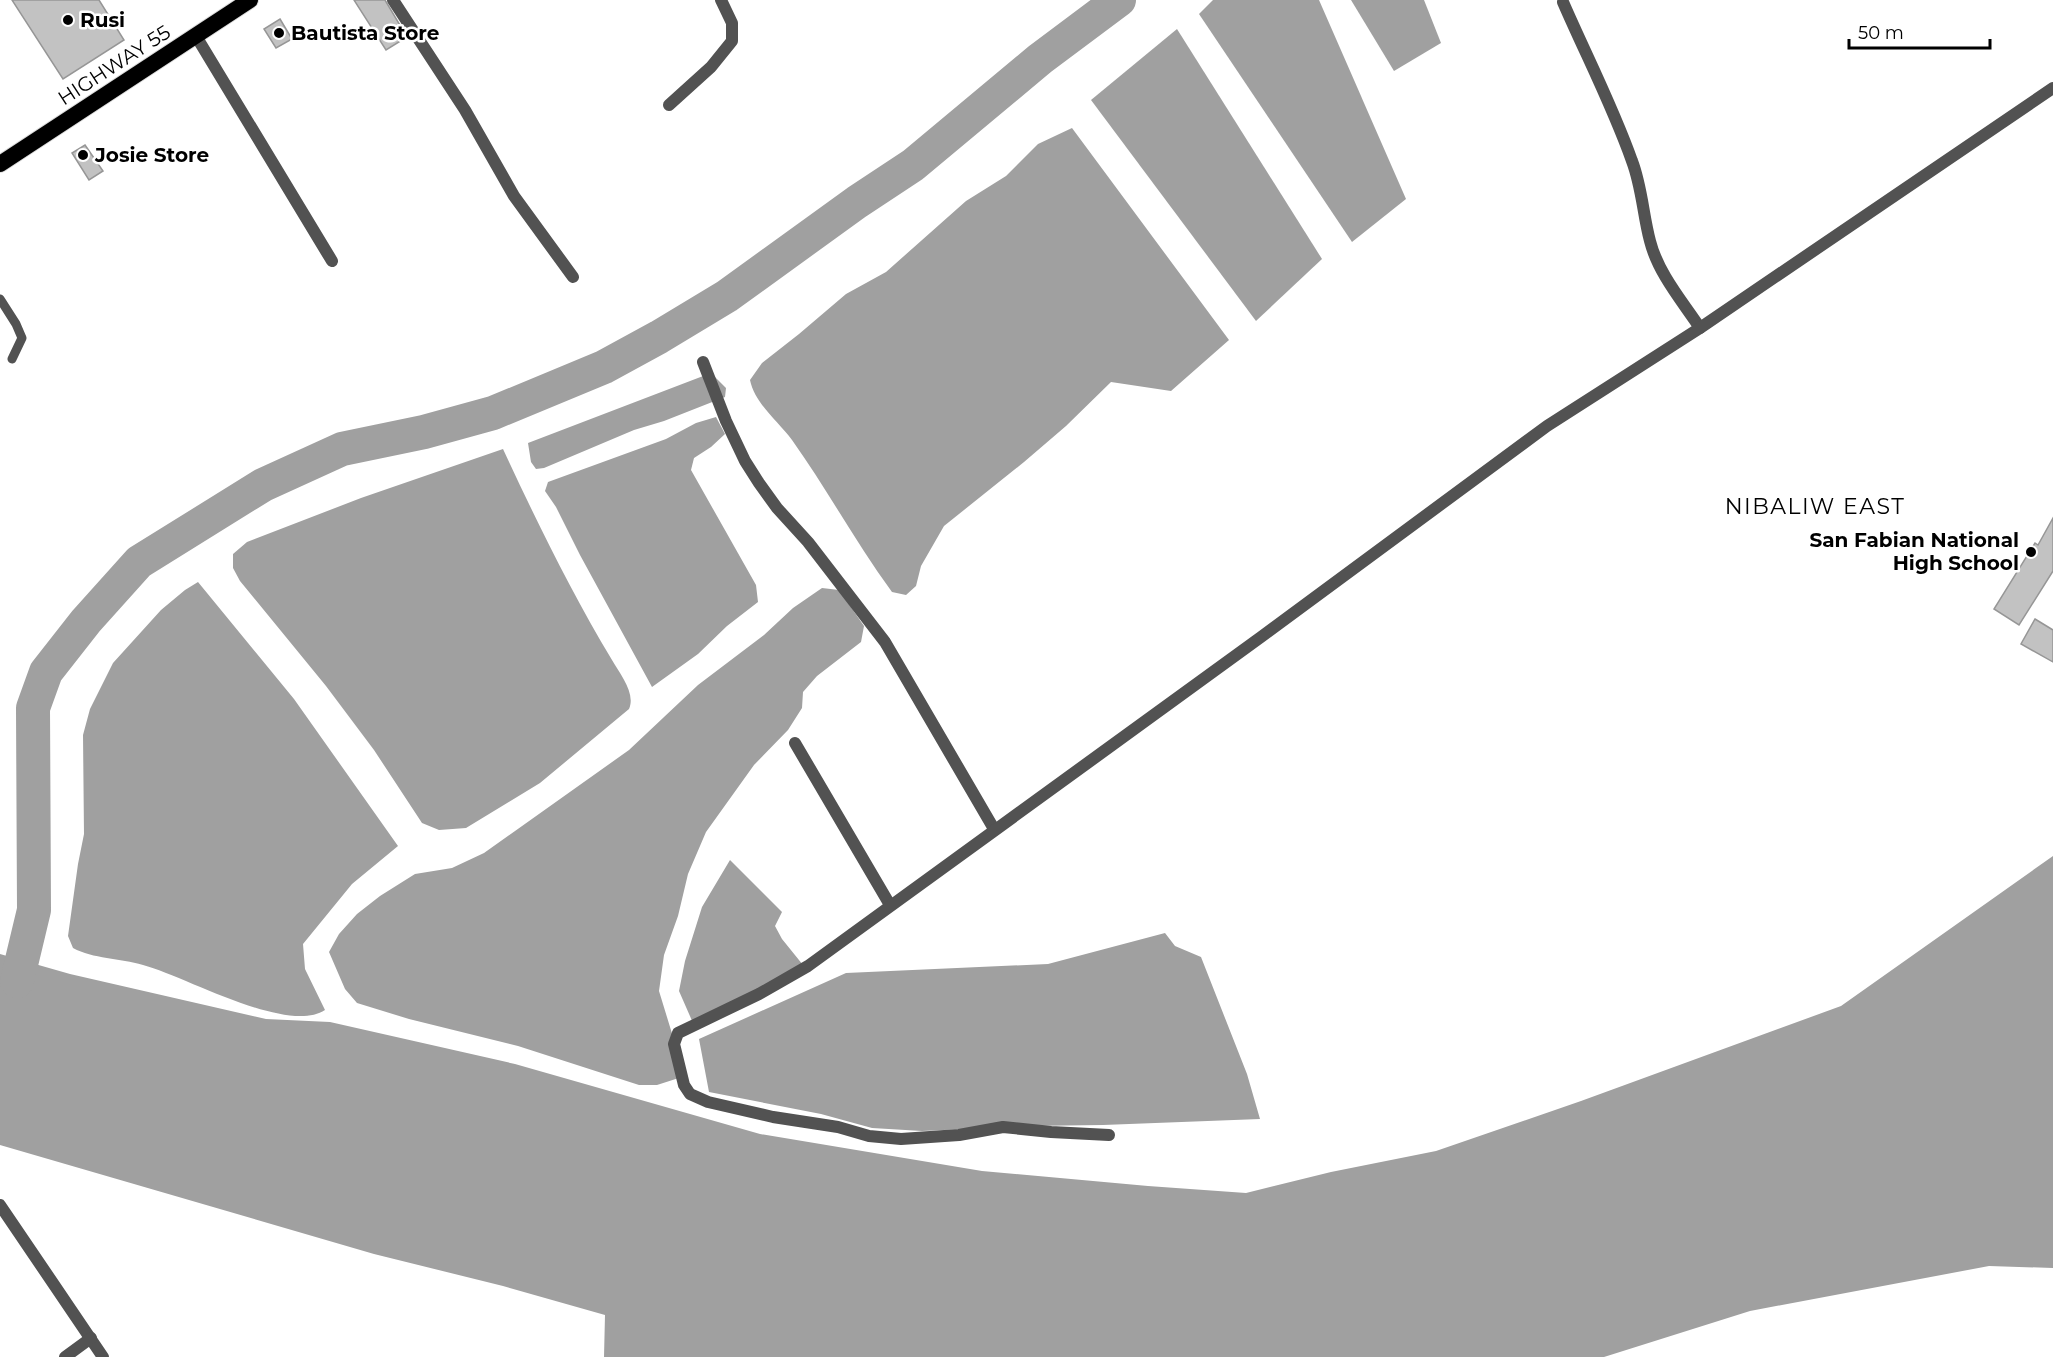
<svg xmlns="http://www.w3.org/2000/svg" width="2053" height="1357" viewBox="0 0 2053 1357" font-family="Montserrat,sans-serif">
	<rect width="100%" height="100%" fill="#fff"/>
	<g fill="#a0a0a0">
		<path d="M1213 0H1319L1406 199 1352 242 1199 14Z"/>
		<path d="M1351 0H1424L1441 43 1394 71Z"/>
		<path d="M1177 29 1322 259 1256 321 1091 100Z"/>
		<path d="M1072 128 1229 340 1171 391 1111 382 1066 426 1024 462 944 526 921 566 916 586 906 595 892 592C856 543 827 489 792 440 778 421 755 404 750 380L762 363 799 334 846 294 886 272 966 201 1006 176 1038 144Z"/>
		<path d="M711 373 726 388 725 397 664 421 634 430 544 468 536 469 531 462 528 443Z"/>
		<path d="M716 417 725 434 711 447 694 458 691 470 756 585 758 602 727 626 698 654 652 687 580 555 556 507 545 491 548 482 666 439 696 423Z"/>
		<path d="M503 449C536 520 571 592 612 660 620 674 636 693 629 709L540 783 466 828 439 830 422 823 374 750 326 686 240 581 233 568V554L247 542 361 498Z"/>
		<path d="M198 582 294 699 398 846 352 884 303 944 305 969 325 1010C287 1035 185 976 143 965 120 958 93 959 73 948L68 936 78 864 84 834 83 735 90 709 113 663 161 610 185 590Z"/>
		<path d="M822 588 839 590 864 626 861 642 817 676 803 692 802 708 788 730 754 765 706 832 688 874 678 916 664 955 659 991 685 1076 657 1085H639L518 1046 409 1019 357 1003 345 989 329 952 339 934 357 914 380 896 415 874 452 868 484 853 629 750 698 685 764 635 793 608Z"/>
		<path d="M2053 856V1268L1989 1266 1750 1311 1604 1357H604L605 1315 503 1286 374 1254 0 1145V954L70 974 266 1019 330 1022 515 1064 760 1134 982 1171 1148 1186 1246 1193 1331 1172 1436 1151 1581 1101 1841 1006Z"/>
		<path d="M730 860 782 912 775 926 782 939 803 965 693 1023 679 991 685 961 702 907Z"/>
		<path d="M1165 933 1175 946 1201 957 1247 1074 1260 1119 1103 1125 1026 1126 922 1131 872 1128 821 1114 709 1092 699 1039 846 973 1048 964Z"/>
	</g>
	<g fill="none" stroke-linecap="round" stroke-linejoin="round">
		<path stroke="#a0a0a0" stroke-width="34" d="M17 981 34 910 33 708 46 672 86 621 139 562 263 485 342 449 424 432 493 413 604 367 659 337 727 296 857 202 913 165 1040 59 1119 0"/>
	</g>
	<g fill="#c2c2c2" stroke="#969696" stroke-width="1.5">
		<path d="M12 0H99L124 40 63 79Z"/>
		<path d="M354 0H385L407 37 386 50Z"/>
		<path d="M280 19 292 39 276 48 264 29Z"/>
		<path d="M85 145 103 171 89 180 72 153Z"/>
		<path d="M2053 518V571L2019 625 1994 609 2035 543 2038 545Z"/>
		<path d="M2035 619 2053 630V662L2021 644Z"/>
	</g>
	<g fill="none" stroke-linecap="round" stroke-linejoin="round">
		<g stroke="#dbdbdb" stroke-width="18">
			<path id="trunk" d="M0 164 250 0"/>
		</g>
		<path stroke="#525252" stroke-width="9" d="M0 299 16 324 22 338 12 359"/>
		<g stroke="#525252" stroke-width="12">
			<path d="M393 0 465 110 514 196 573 277"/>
			<path d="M1563 2C1586 55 1613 107 1632 161 1642 187 1643 215 1650 241 1658 273 1682 301 1700 328"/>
			<path d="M196 36 332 261"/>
			<path d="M669 105 711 67 732 41V23L721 0"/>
			<path d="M703 362 726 421 745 461 759 483 777 508 808 542 885 642 994 829"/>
			<path d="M795 743 890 905"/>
			<path d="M1109 1135 1051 1132 1003 1127 959 1135 901 1139 869 1136 838 1127 773 1117 708 1102 690 1094 684 1085 674 1044 678 1033 759 994 808 966 1261 637 1547 426 1700 328 2053 88"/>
			<path d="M0 1205 103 1357"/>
			<path d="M65 1357 91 1338"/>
		</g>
		<use href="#trunk" stroke="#000" stroke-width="16"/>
	</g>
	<g fill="#000" stroke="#fff" stroke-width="2">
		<circle cx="68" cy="20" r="6"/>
		<circle cx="279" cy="33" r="6"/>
		<circle cx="83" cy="155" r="6"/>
		<circle cx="2031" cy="552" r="6"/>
	</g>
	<g text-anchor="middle" stroke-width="5" stroke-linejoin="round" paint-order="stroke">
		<g font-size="20" font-weight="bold" fill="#000" stroke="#fff" text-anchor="start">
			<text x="80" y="27">Rusi</text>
			<text x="291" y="40">Bautista Store</text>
			<text x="95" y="162">Josie Store</text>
			<text x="2019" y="547" text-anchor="end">San Fabian National<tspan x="2019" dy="23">High School</tspan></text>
		</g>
		<g font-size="20" fill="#000" stroke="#fff">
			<text transform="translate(114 65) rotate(-33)" y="7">HIGHWAY 55</text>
		</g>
		<g font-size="22" letter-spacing="1.5" fill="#000" stroke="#fff">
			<text x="1815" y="514">NIBALIW EAST</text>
		</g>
	</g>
	<path d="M1849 39v9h141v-9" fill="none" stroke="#000000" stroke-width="3"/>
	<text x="1858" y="39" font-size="18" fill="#000000" stroke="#ffffff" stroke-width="4.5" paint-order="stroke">50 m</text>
</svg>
